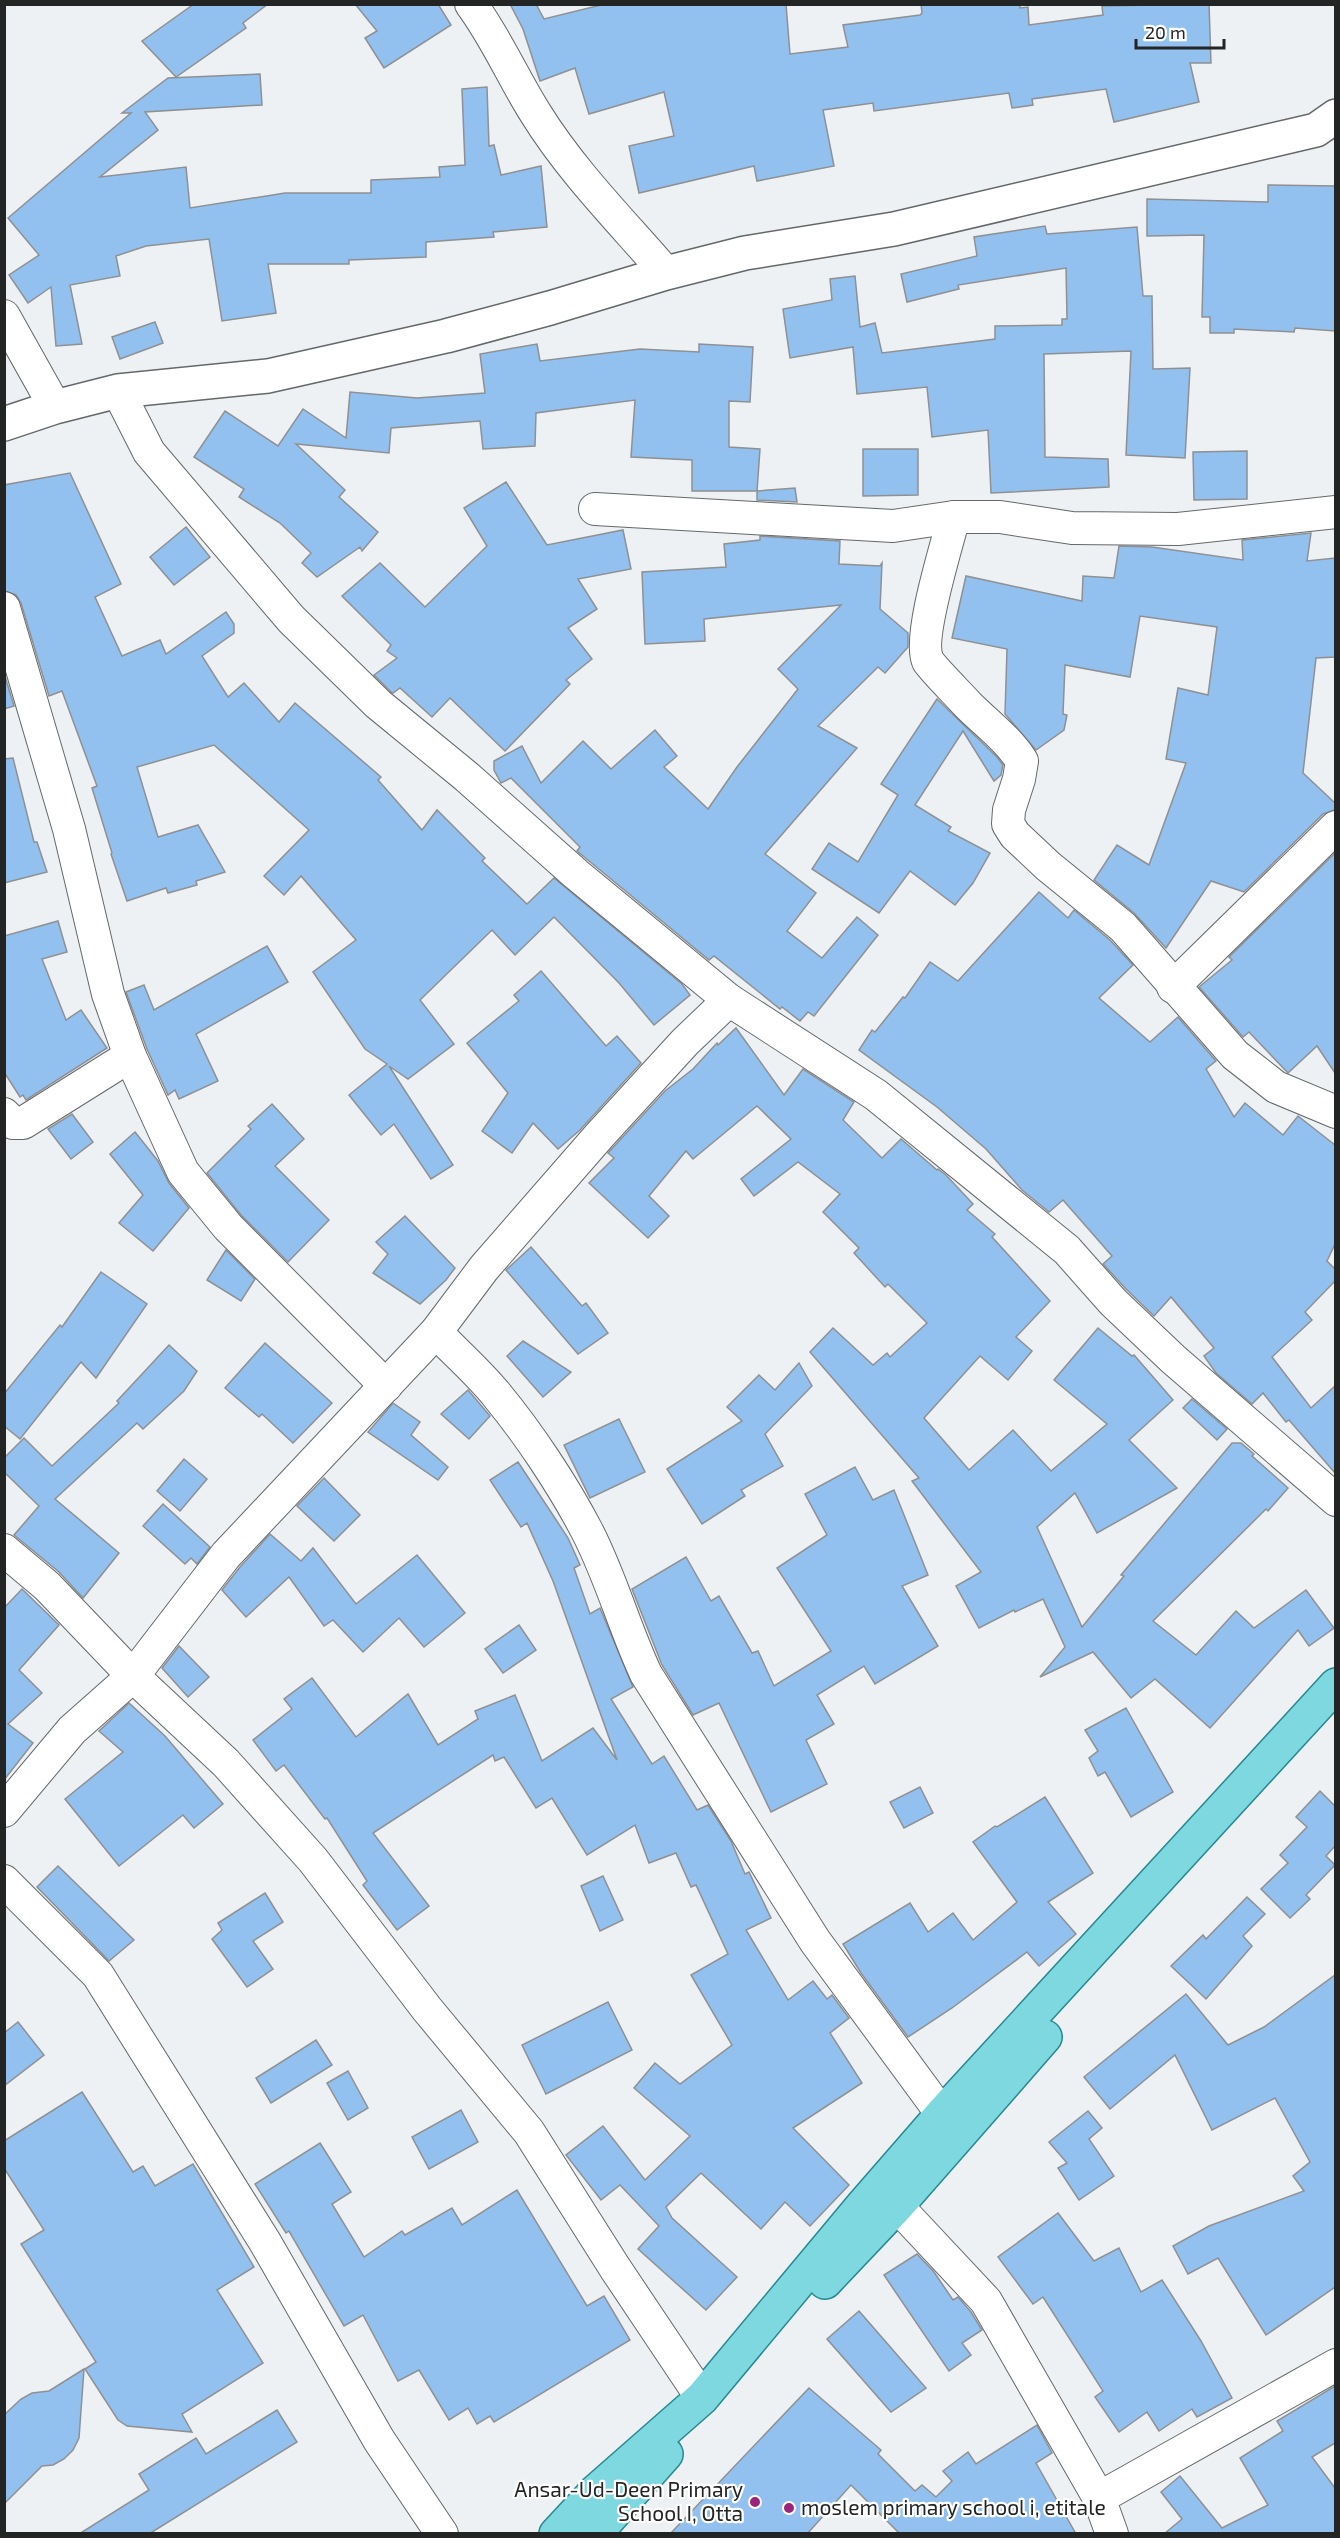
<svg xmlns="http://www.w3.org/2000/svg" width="1340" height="2538" viewBox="0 0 1340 2538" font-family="'Exo 2',sans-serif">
	<rect width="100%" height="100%" fill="#eef1f3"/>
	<g fill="#92c1f0" stroke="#8e9093" stroke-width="1.5">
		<path d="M194 4H268L243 23 246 28 176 77 142 41Z"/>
		<path d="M355 4H438L451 25 384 68 365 38 377 31Z"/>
		<path d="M510 4H536L544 19 605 4H786L790 54 848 47 843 25 920 15 922 13 921 4H1020V8L1028 7 1029 25 1103 15 1102 6 1209 4 1211 63H1190L1199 102 1114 122 1106 89 1032 99 1033 105 1012 108 1009 93 874 111 873 103 823 110 834 166 757 181 754 166 639 193 629 146 674 136 664 92 589 114 575 68 540 81 523 29Z"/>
		<path d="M260 74 262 105 145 112 158 130 100 177 186 167 190 208 285 193H371V180L440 177 439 167 465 165 462 89 487 87 489 146 494 145 501 175 541 166 547 227 493 232 494 237 426 242V257L349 260V264H268L276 313 222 321 209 239 146 246 116 256 120 276 70 285 82 344 56 346 51 287 28 303 9 275 39 255 8 218 131 113H122L168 78Z"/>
		<path d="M1268 185 1335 186V331L1295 328 1294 332 1234 329V333H1210V317H1202L1204 235 1147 236V199L1268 202Z"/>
		<path d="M1045 226 1047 234 1137 227 1143 296H1152L1153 369 1190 368 1185 458 1126 455 1131 351 1044 354 1045 457 1108 459 1109 487 991 493 988 430 932 437 927 387 857 394 853 347 790 358 783 309 832 300 830 279 855 276 860 327 875 323 882 353 995 339V326L1062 325V319H1067L1066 268 958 285 959 289 907 302 901 274 977 256 974 237Z"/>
		<path d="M155 322 163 343 120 359 112 337Z"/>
		<path d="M537 344 540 361 640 349 699 352V344L753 347 750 402 729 401V447L760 449 757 491 795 488 797 502 757 500V491H692V460L631 457 635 400 536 413 535 446 483 449 480 421 391 428 389 453 296 444 345 490 339 497 378 532 362 551 360 547 317 577 302 563 311 553 280 523 239 497 244 489 194 457 225 411 278 446 303 409 346 438 350 392 417 398 485 393 480 354Z"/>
		<path d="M863 449H918V495L863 496Z"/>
		<path d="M1247 451V499L1194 500 1193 452Z"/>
		<path d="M70 473 121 584 95 597 122 656 160 640 166 654 226 612 234 624V633L202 656 228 697 244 683 279 722 295 703 381 777 378 780 422 830 437 810 485 858 482 861 527 904 554 878 682 984 690 995 654 1025 619 983 554 917 515 955 492 930 420 1000 454 1044 408 1079 389 1066 453 1165 431 1179 394 1124 381 1135 349 1095 387 1064 365 1049 313 972 356 940 301 876 284 895 264 876 309 830 214 745 137 767 158 837 198 825 225 872 196 881 197 885 168 893 166 888 127 901 111 854 112 853 92 788 97 786 62 691 49 696 21 603 16 595 4 591V485Z"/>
		<path d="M506 482 547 545 623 530 631 569 578 579 597 609 568 628 592 659 566 680 570 684 505 751 450 698 432 717 400 688 393 693 390 691 374 675 397 658 387 651 391 645 342 596 380 563 425 607 487 546 464 508Z"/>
		<path d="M186 527 210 557 174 585 150 557Z"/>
		<path d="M1311 533 1307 561 1335 558V657L1316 658 1303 773 1335 803V810L1323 814 1244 892 1211 881 1166 948 1134 913 1094 880 1117 845 1149 865 1186 763 1166 759 1178 688 1208 695 1217 627 1140 616 1130 677 1065 665 1063 714 1067 715 1064 730 1036 750 1005 714 1007 649 952 638 966 576 1082 601 1083 576 1114 578 1119 546 1152 547 1243 560 1242 540Z"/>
		<path d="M760 536 840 541 839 564 880 566 882 563 880 609 908 633V647L885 673 878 667 818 726 857 748 765 854 816 893 787 931 822 958 857 917 878 935 814 1016 808 1012 800 1021 782 1007 780 1009 714 956 709 960 577 851 580 847 511 778 501 783 494 770V761L522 746 541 783 583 741 611 769 655 730 677 756 664 767 708 809 737 767 798 689 778 669 841 605 704 619 705 641 645 644 642 572 726 567 724 544 760 540Z"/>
		<path d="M4 673 14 706 4 709Z"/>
		<path d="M937 699 997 757 1003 765 1001 775 994 781 963 731 915 805 951 827 948 831 990 853 973 883 955 905 910 871 879 913 812 869 829 843 858 862 898 795 881 784Z"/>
		<path d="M13 758 34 842H37L47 872 4 883V759Z"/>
		<path d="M1335 853V1073L1317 1046 1288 1073 1249 1032 1243 1037 1199 987 1232 960 1229 957Z"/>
		<path d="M1039 892 1068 918 1074 910 1110 940 1133 965 1099 998 1150 1042 1178 1017 1216 1061 1206 1069 1234 1117 1245 1103 1283 1135 1298 1116 1335 1145V1244L1327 1261 1335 1269V1281L1305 1312 1312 1320 1272 1357 1311 1408 1335 1386V1473L1289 1420 1286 1422 1263 1393 1252 1404 1216 1373 1204 1356 1214 1348 1171 1297 1154 1316 1126 1289 1103 1264 1112 1256 1063 1200 1049 1212 1022 1190 986 1149 937 1107 859 1050 872 1030 875 1032 903 997 905 998 930 962 958 981Z"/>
		<path d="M58 921 67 952 42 959 66 1020 81 1010 107 1048 26 1100 23 1095 20 1097 4 1072V936Z"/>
		<path d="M267 946 288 982 196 1034 218 1081 179 1099 175 1090 168 1095 147 1049 126 992 144 985 154 1010Z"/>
		<path d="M541 971 606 1046 617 1036 641 1063 580 1130 558 1149 533 1123 512 1153 482 1131 508 1093 467 1043 519 1001 514 995Z"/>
		<path d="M736 1028 784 1095 803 1069 854 1102 843 1120 882 1158 901 1139 937 1170 938 1169 946 1175 973 1204 967 1210 995 1234 992 1237 1050 1301 1016 1337 1032 1351 1008 1380 980 1356 924 1418 969 1470 1013 1430 1051 1471 1107 1424 1054 1380 1098 1328 1132 1356 1134 1355 1173 1400 1129 1440 1177 1488 1097 1533 1075 1493 1037 1527 1082 1627 1124 1576 1121 1575 1232 1443H1241L1254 1454 1252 1456 1288 1488 1268 1511 1266 1509 1153 1621 1196 1655 1236 1611 1254 1628 1306 1590 1334 1628 1309 1646 1298 1630 1210 1728 1155 1679 1131 1698 1093 1652 1040 1677 1065 1647 1043 1599 1015 1612 1014 1610 979 1628 956 1586 981 1572 912 1481 919 1478 810 1352 833 1328 873 1365 887 1353 890 1357 927 1323 888 1284 885 1287 854 1253 859 1248 823 1212 840 1194 798 1162 754 1196 741 1179 791 1139 757 1106 693 1159 686 1151 649 1196 669 1216 648 1238 589 1183 614 1158 608 1153 665 1091 693 1069 717 1043 718 1045Z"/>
		<path d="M272 1104 304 1139 275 1166 329 1220 288 1262 241 1215 207 1173 251 1129 248 1126Z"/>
		<path d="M72 1114 93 1142 71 1159 48 1129Z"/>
		<path d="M135 1132 158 1161 169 1183 189 1208 153 1251 119 1223 143 1195 110 1154Z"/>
		<path d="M405 1216 455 1268 446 1280 420 1304 373 1273 388 1254 376 1242Z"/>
		<path d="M531 1247 582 1306 586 1303 608 1333 578 1354 506 1270Z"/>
		<path d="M226 1250 255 1279 241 1301 207 1280Z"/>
		<path d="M101 1272 147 1304 96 1378 81 1362 20 1439 4 1426V1394L60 1325 62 1327Z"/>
		<path d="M523 1341 571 1372 543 1397 507 1356Z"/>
		<path d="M265 1343 332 1403 293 1443 262 1414 259 1417 225 1388Z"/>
		<path d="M169 1345 197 1371 184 1391 143 1429 137 1423 55 1499 119 1553 83 1598 59 1572 14 1535 39 1506 4 1472V1458L24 1438 52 1466 119 1403 117 1401Z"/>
		<path d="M799 1363 812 1386 765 1434 783 1466 741 1490 745 1496 702 1524 667 1469 742 1421 727 1407 759 1375 775 1390Z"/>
		<path d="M468 1390 490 1416 469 1439 441 1414Z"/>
		<path d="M1192 1399 1227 1429 1217 1440 1183 1408Z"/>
		<path d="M393 1403 420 1422 411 1435 448 1467 438 1480 368 1432Z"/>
		<path d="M619 1419 645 1472 590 1498 564 1445Z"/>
		<path d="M184 1459 207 1479 180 1511 157 1491Z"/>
		<path d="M518 1462 568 1538 580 1565 574 1568 590 1614 600 1608 633 1687 611 1699 652 1764 664 1756 697 1810 708 1805 731 1841 745 1874 749 1872 771 1918 746 1930 788 2000 813 1981 827 1999 832 1995 849 2018 830 2033 862 2083 793 2128 849 2185 810 2226 785 2202 761 2229 701 2173 666 2207 672 2218 737 2277 706 2310 638 2249 659 2226 620 2185 601 2200 566 2155 603 2126 645 2180 690 2136 634 2088 655 2063 680 2084 732 2045 691 1975 728 1954 696 1885 691 1887 676 1853 649 1863 635 1825 587 1855 552 1798 536 1808 504 1757 495 1761 493 1755 373 1833 429 1906 397 1930 363 1885 367 1881 327 1818 325 1819 284 1765 276 1771 253 1740 292 1709 284 1699 312 1678 356 1737 408 1694 438 1745 478 1719 475 1711 515 1695 542 1761 593 1728 617 1760 553 1581 527 1523 521 1527 490 1480Z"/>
		<path d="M855 1467 873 1500 894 1490 928 1575 902 1586 938 1646 875 1684 864 1666 817 1695 834 1724 806 1740 827 1784 771 1812 719 1703 693 1715 662 1665 632 1589 686 1557 711 1601 719 1596 752 1653 758 1651 774 1686 831 1651 777 1568 827 1535 805 1494Z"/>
		<path d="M324 1478 360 1515 334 1541 297 1506Z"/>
		<path d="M163 1504 210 1547 197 1564 191 1558 185 1564 143 1526Z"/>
		<path d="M270 1534 301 1561 313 1548 356 1604 417 1555 465 1613 424 1647 399 1618 363 1652 333 1620 324 1626 289 1577 246 1617 222 1590 240 1567Z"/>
		<path d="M22 1589 59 1625 19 1670 42 1693 8 1724 33 1743 4 1780V1608Z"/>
		<path d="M519 1625 536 1650 503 1673 485 1649Z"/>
		<path d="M179 1646 209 1677 188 1697 162 1668Z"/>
		<path d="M129 1703 165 1736 223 1804 194 1828 183 1815 119 1866 65 1799 123 1752 99 1731Z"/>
		<path d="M1126 1708 1173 1792 1131 1817 1105 1772 1098 1776 1089 1758 1098 1751 1085 1730Z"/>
		<path d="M920 1787 933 1813 904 1828 890 1802Z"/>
		<path d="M1320 1791 1335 1806V1846L1326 1856 1335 1865 1306 1895 1310 1899 1290 1918 1261 1889 1288 1863 1280 1855 1307 1827 1296 1817Z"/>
		<path d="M1045 1797 1093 1873 1048 1902 1076 1934 1039 1966 1027 1952 952 2008 908 2037 861 1973 843 1944 910 1903 928 1932 953 1913 973 1940 1017 1902 973 1842 995 1826 997 1827Z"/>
		<path d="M58 1866 134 1940 109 1961 37 1887Z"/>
		<path d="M603 1876 623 1920 600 1931 581 1886Z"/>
		<path d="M265 1893 283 1922 253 1941 273 1969 247 1987 212 1939 222 1930 218 1923Z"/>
		<path d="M1247 1897 1265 1914 1243 1936 1252 1946 1206 1999 1171 1966 1203 1935 1206 1939Z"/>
		<path d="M1335 1975V2287L1266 2335 1218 2258 1188 2274 1173 2246 1209 2226 1304 2191 1293 2176 1310 2162 1275 2098 1212 2130 1175 2055 1110 2109 1084 2077 1186 1994 1228 2045 1264 2027Z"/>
		<path d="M608 2002 632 2050 546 2094 522 2045Z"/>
		<path d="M18 2022 44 2055 4 2086V2033Z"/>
		<path d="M316 2040 332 2065 271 2103 256 2078Z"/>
		<path d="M348 2071 368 2108 348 2120 327 2083Z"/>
		<path d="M82 2092 133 2172 143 2166 155 2186 193 2164 254 2267 217 2290 263 2363 182 2414 192 2432 127 2426 118 2420 85 2369 96 2362 21 2244 44 2230 4 2168V2141Z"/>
		<path d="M461 2110 478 2142 429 2169 412 2137Z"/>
		<path d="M1088 2111 1102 2128 1089 2139 1114 2176 1079 2200 1058 2168 1067 2163 1049 2142Z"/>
		<path d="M320 2143 351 2192 332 2204 364 2257 402 2231 405 2235 452 2208 462 2225 517 2190 587 2306 604 2296 630 2340 494 2422 490 2416 477 2424 468 2408 449 2420 419 2370 398 2381 363 2315 344 2326 289 2231 286 2233 255 2184Z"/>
		<path d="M1058 2213 1094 2261 1119 2248 1141 2292 1162 2280 1201 2341 1232 2398 1197 2417 1192 2409 1159 2431 1147 2412 1119 2432 1095 2397 1103 2391 1043 2297 1033 2304 998 2257Z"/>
		<path d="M917 2254 934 2272 953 2300 958 2297 971 2312 982 2330 962 2343 971 2355 949 2371 884 2275Z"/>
		<path d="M859 2311 926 2388 891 2412 827 2339Z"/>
		<path d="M84 2369 79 2438 73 2450 64 2459 53 2465 42 2466 4 2504V2415L21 2399 32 2393 49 2391Z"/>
		<path d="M1335 2386V2443L1312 2457 1335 2488V2534H1164L1182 2519 1161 2492 1180 2476 1222 2528 1268 2505 1240 2458 1283 2431 1277 2421Z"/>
		<path d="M809 2388 881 2450 878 2454 915 2491 922 2485 936 2497 952 2481 943 2471 968 2452 976 2464 1037 2425 1052 2453 1036 2463 1076 2534H900L851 2485 807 2534H670Z"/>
		<path d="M277 2410 297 2442 149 2534H79L149 2490 139 2474 196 2438 206 2454Z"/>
	</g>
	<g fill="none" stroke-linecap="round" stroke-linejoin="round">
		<g stroke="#656869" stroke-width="34">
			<g id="minor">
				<path d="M471 4C497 39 513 78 536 114 572 172 622 222 666 273"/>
				<path d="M4 316 55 407"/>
				<path d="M118 391 149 452 291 619 378 704 467 777 576 874 729 1000 876 1095 1067 1250 1113 1302 1173 1359 1336 1500"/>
				<path d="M595 509 893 526 954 517H1000L1072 528 1178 529 1336 512"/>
				<path d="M954 517C947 544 917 639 928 661 932 668 961 697 968 705 986 723 1008 739 1022 761L1019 779 1009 810 1008 824 1015 835 1048 866 1123 927 1235 1055 1276 1087 1336 1112"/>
				<path d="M4 608 69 829 108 994 130 1056 183 1172 228 1227 386 1386"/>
				<path d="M1173 987 1336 827"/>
				<path d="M4 1114 13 1123H23L130 1056"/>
				<path d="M436 1332C456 1353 478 1372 496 1394 529 1434 563 1485 587 1531 611 1577 624 1627 646 1674L815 1941 942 2114"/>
				<path d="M4 1550 47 1586 133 1676 226 1763 313 1860 427 2009 529 2132 615 2268 702 2398"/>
				<path d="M4 1811 72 1730 133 1676 226 1555 436 1332 484 1268 599 1136 685 1042 729 1000"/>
				<path d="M4 1881 98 1975 265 2242 379 2440 442 2534"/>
				<path d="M897 2206 986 2301 1099 2498 1112 2534"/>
				<path d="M1099 2498 1336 2365"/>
			</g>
		</g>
		<g stroke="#656869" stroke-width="36">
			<path id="tertiary" d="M4 424 55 407 118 391 268 376 446 336 550 308 666 273 745 253 894 229 1316 130 1336 116"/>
		</g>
		<g stroke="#268890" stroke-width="36">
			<g id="primary">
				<path d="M825 2282 897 2206 1045 2037"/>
				<path d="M556 2534 595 2492 702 2398 862 2206 942 2114 1336 1685"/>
				<path d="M595 2534 666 2454"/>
			</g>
		</g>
		<use href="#minor" stroke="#fff" stroke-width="32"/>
		<use href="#tertiary" stroke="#fff" stroke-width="33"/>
		<use href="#primary" stroke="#7ed8df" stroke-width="33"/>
	</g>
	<g fill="#9d247c" stroke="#fff" stroke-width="2">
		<circle cx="755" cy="2502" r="6"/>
		<circle cx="789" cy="2508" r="6"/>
	</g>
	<g text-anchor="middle" stroke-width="4.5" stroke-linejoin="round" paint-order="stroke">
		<g font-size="21" fill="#232525" stroke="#fff" text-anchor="end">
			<text x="743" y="2497">Ansar-Ud-Deen Primary<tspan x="743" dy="24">School I, Otta</tspan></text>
			<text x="801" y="2515" text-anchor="start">moslem primary school i, etitale</text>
		</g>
	</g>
	<rect width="1340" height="2538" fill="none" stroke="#232525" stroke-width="12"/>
	<path d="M1136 39v9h88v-9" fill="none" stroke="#232525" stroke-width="3"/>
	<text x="1145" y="39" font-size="18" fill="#232525" stroke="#ffffff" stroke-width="4.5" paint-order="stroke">20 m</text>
</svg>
